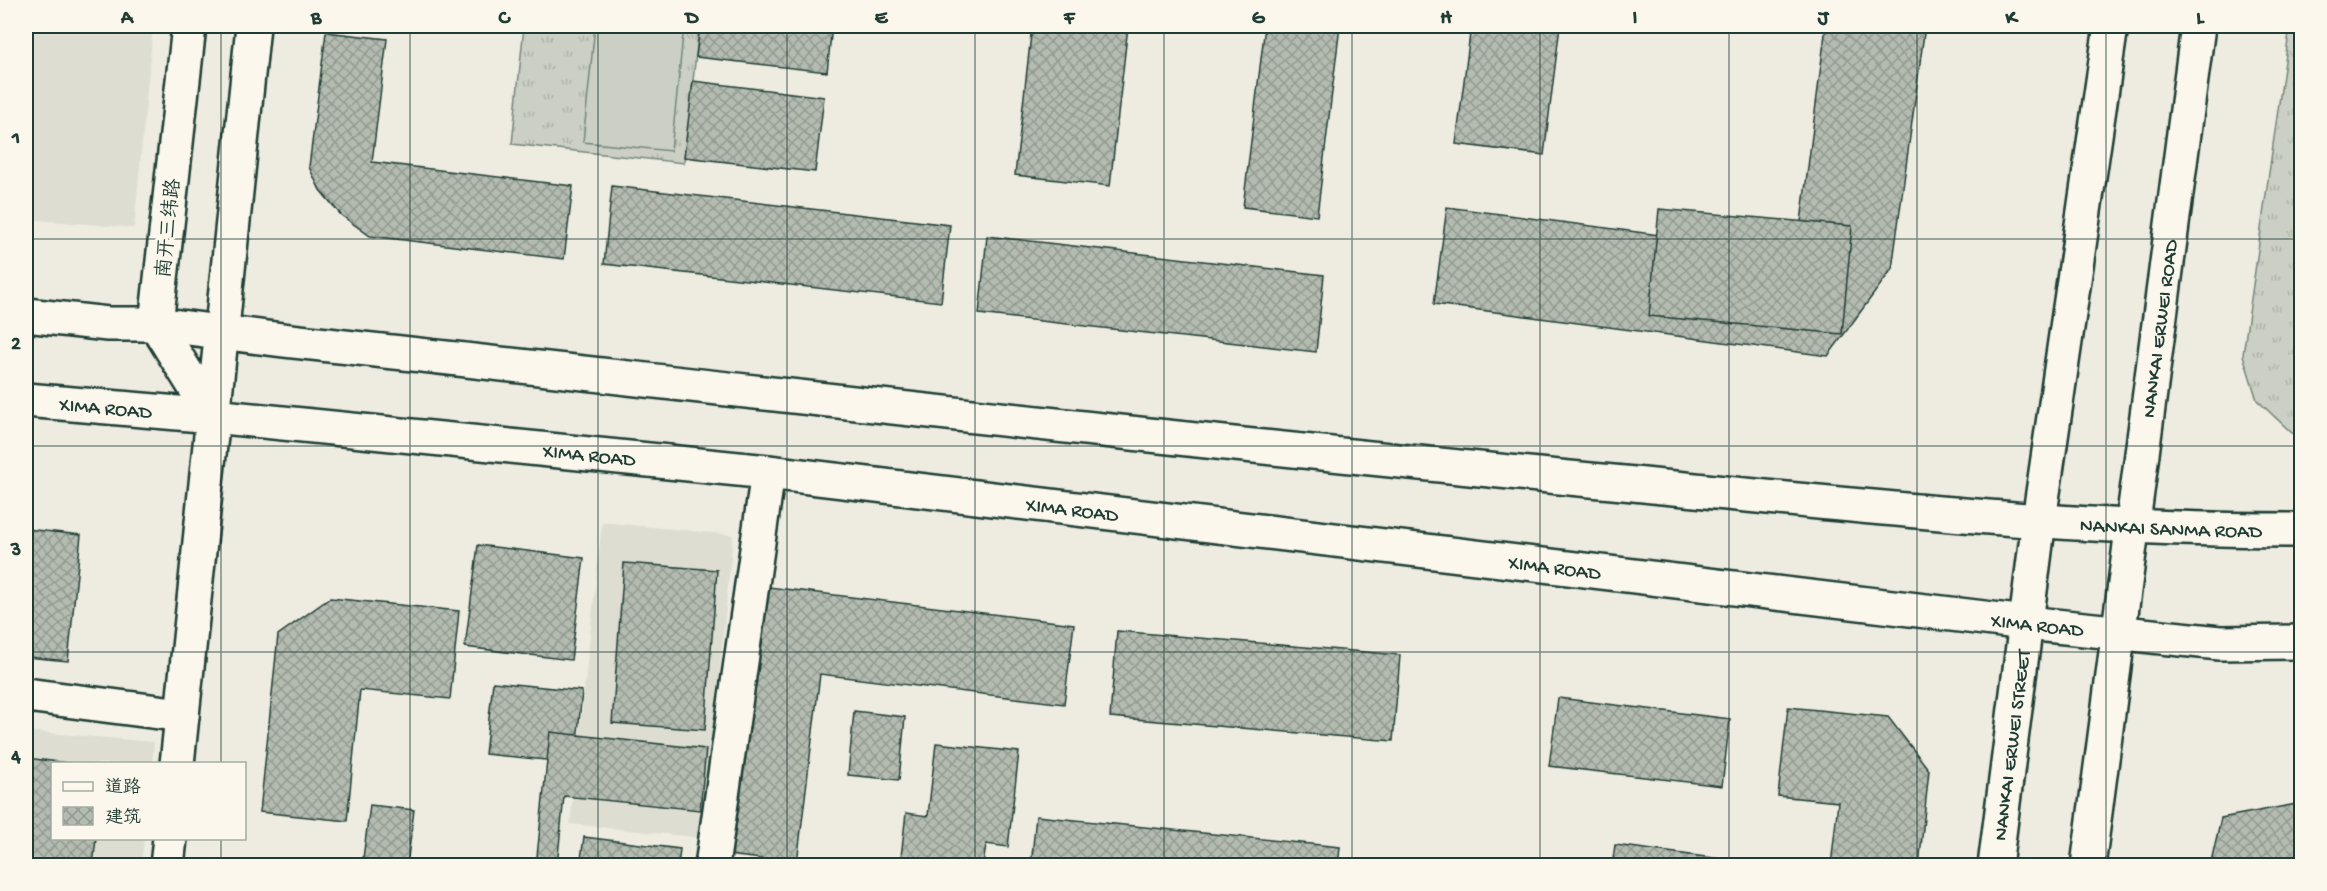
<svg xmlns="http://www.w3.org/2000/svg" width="2327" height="891" viewBox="0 0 2327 891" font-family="'Gochi Hand','LXGW WenKai TC',sans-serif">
	<defs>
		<pattern id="grass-tufts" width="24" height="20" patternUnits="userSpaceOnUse" patternTransform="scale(1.5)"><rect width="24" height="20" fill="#cbcfc4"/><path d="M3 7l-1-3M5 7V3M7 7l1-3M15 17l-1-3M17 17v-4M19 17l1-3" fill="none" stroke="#aeb3a9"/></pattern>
		<pattern id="building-cross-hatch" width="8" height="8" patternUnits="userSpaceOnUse" patternTransform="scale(1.5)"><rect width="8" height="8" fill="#b4bbb0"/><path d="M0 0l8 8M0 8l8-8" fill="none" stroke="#929990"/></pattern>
	</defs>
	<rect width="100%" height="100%" fill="#eeece1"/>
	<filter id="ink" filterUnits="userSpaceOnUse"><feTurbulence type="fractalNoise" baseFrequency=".0167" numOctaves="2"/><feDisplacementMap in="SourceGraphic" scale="12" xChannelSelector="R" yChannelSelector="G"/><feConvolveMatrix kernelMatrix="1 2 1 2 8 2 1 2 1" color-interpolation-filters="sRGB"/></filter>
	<g filter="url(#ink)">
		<g fill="#ddddd2">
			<path d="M26 26H153L134 228 26 219Z"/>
			<path d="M602 522 733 535 703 838 570 824Z"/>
			<path d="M26 731 154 742 152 763 52 764V838L144 839 141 865H26Z"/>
		</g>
		<g fill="url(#grass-tufts)" stroke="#75867c" stroke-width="1.5">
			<path d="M524 26H699L684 163 512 144Z"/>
			<path d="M2290 26H2302L2301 436 2292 433 2257 400 2243 355Z"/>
		</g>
		<path fill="#cbcfc4" stroke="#75867c" stroke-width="1.5" d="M595 26H684L671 151 583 142Z"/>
		<g fill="url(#building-cross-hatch)" stroke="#1f3d34" stroke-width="1.5">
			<path d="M700 26H832L827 72 696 57Z"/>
			<path d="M1032 26H1128L1110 186 1015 175Z"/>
			<path d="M1265 26H1340L1317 216 1243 207Z"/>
			<path d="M1471 26H1560L1544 155 1456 144Z"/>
			<path d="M1826 26H1925L1892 269 1828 356 1434 304 1447 207 1797 253Z"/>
			<path d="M326 32 387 39 372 162 573 186 564 259 370 236 341 215 320 190 309 167Z"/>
			<path d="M693 81 824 97 815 172 684 157Z"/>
			<path d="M612 186 950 225 941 302 604 264Z"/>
			<path d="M1659 209 1852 226 1842 334 1649 316Z"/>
			<path d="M987 236 1324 275 1316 352 979 314Z"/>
			<path d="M26 529 81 535 68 661 26 657Z"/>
			<path d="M478 545 584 558 571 660 465 647Z"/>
			<path d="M624 563 717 570 705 730 612 723Z"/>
			<path d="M760 586 1074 624 1064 704 820 674 797 863 728 855Z"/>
			<path d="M330 598 459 611 450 699 360 690 347 821 260 812 278 635Z"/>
			<path d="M1117 631 1400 655 1393 741 1110 717Z"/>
			<path d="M493 682 582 691 575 763 485 754Z"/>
			<path d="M1558 698 1730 719 1722 786 1549 766Z"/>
			<path d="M1788 707 1888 717 1929 770 1919 866H1831L1838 802 1778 796Z"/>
			<path d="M854 711 905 717 899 780 848 775Z"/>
			<path d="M550 732 706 749 700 810 564 796 557 866H536Z"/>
			<path d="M936 743 1019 752 1008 847 986 844 983 866H900L906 813 928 816Z"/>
			<path d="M26 758 76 764H52V838H96L93 866H26Z"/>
			<path d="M2302 803V866H2210L2221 818Z"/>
			<path d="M370 805 414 810 407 866H362Z"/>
			<path d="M1036 816 1340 847 1338 866H1031Z"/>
			<path d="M584 837 680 849 678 866H580Z"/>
			<path d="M1615 845 1728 860 1727 866H1612Z"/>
		</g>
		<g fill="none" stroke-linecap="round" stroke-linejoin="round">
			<g stroke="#1f3d34" stroke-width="38">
				<g id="minor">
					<path d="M189 26 156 324 213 416 253 26"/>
					<path d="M26 695 182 715"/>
					<path d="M177 764 213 416"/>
					<path d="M167 866 170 838"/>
					<path d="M712 866 768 472"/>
				</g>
			</g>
			<g stroke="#1f3d34" stroke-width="38">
				<g id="major">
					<path id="s1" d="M26 315 108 324H156L283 340C715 387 1147 437 1580 479 1820 501 2060 531 2302 530"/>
					<path id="s2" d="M26 400 213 416 768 472 2026 623 2220 643 2302 642"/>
					<path id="s3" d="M1995 866 2039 520 2111 26"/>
					<path id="s4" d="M2088 866 2198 26"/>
				</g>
			</g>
			<use href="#minor" stroke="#fbf7ec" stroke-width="33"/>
			<use href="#major" stroke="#fbf7ec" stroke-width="33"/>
		</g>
	</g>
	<path fill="none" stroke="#1f3d34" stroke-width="1.5" stroke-opacity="0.55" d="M221 26V764M410 26V866M598 26V866M787 26V866M975 26V866M1164 26V866M1352 26V866M1540 26V866M1729 26V866M1917 26V866M2106 26V866M26 239H2302M26 446H2302M26 652H2302M221 838V866"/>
	<g text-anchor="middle" stroke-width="6" stroke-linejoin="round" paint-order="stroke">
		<g font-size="20" fill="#1f3d34" stroke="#fbf7ec">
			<text transform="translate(167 228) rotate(-84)" y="7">南开三纬路</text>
			<text dy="7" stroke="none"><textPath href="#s4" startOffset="542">NANKAI ERWEI ROAD</textPath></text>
			<text dy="7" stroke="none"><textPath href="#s2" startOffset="80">XIMA ROAD</textPath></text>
			<text dy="7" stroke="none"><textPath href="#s2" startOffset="566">XIMA ROAD</textPath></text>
			<text dy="7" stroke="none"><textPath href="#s2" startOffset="1052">XIMA ROAD</textPath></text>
			<text dy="7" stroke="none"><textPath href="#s1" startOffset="2156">NANKAI SANMA ROAD</textPath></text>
			<text dy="7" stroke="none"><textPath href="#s2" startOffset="1538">XIMA ROAD</textPath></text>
			<text dy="7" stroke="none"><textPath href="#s2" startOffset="2024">XIMA ROAD</textPath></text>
			<text dy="7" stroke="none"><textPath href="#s3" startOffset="122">NANKAI ERWEI STREET</textPath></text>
		</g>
	</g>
	<rect width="2327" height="891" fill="none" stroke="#fbf7ec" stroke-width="66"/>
	<rect x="51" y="762" width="195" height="78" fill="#fbf7ec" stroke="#a3ada2" stroke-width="1.5"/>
	<rect x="63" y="782" width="30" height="9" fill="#fbf7ec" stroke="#a3ada2" stroke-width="1.5"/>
	<text x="105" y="792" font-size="18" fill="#1f3d34">道路</text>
	<rect x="63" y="807" width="30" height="18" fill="url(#building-cross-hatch)" stroke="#a3ada2" stroke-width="1.5"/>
	<text x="105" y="822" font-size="18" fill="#1f3d34">建筑</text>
	<rect x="33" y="33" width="2261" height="825" fill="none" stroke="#1f3d34" stroke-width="2"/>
	<g font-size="20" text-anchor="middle" font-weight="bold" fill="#1f3d34">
		<text x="127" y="23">A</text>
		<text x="316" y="23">B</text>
		<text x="504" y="23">C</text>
		<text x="692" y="23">D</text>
		<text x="881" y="23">E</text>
		<text x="1069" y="23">F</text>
		<text x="1258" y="23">G</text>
		<text x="1446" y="23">H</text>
		<text x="1635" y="23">I</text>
		<text x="1823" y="23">J</text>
		<text x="2011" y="23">K</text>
		<text x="2200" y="23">L</text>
		<text x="16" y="143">1</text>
		<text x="16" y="349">2</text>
		<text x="16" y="555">3</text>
		<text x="16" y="762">4</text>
	</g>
</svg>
